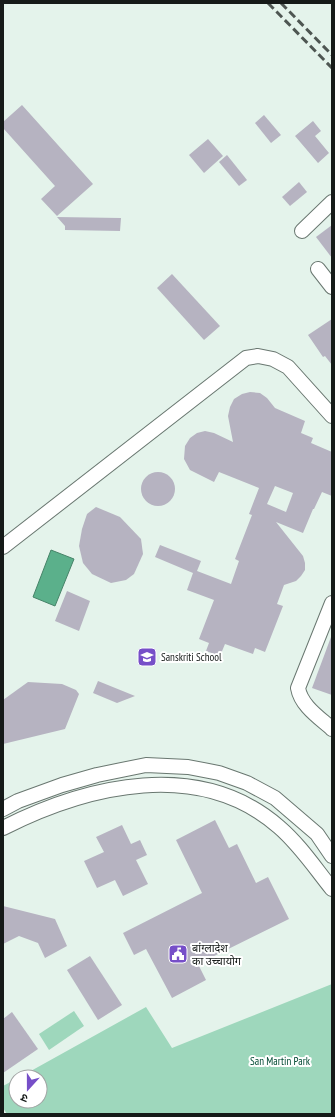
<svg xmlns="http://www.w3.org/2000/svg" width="335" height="1117" viewBox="0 0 335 1117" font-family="'PT Sans Narrow','Noto Sans Devanagari',sans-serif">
	<rect width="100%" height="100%" fill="#e4f3eb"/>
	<g fill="#9ed7bc">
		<path d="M332 984V1114H7L3 1108V1086L16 1079V1101H40V1077H20L146 1007 172 1048Z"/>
		<path d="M74 1011 84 1026 49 1050 39 1034Z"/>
	</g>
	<path fill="#5bb08b" stroke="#468368" d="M51 550 74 559 55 606 33 597Z"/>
	<g fill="#b6b3c1" fill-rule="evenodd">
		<path d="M22 105 93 184 57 216 41 199 55 186 3 128V122Z"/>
		<path d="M264 115 281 135 271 143 255 123Z"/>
		<path d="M313 121 321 131 315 136 329 153 318 163 295 136Z"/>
		<path d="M208 139 223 156 204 173 189 155Z"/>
		<path d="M227 155 247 180 239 186 219 162Z"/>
		<path d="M299 182 307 192 290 206 282 197Z"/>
		<path d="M57 217 121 218 120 231 65 230V226Z"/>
		<path d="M332 225V258L316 237Z"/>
		<path d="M172 274 220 326 204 340 157 288Z"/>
		<path d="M332 319V365L325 356 323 357 308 335Z"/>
		<path d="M250 392 260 393 267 398 275 408 305 421 301 433 313 438 311 443 332 452V496L322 492 314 509H313L303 533 276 522 303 556 305 563V570L301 576 296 581 284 585 277 604 283 606 265 652 255 648 253 654 225 644 220 656 206 651 209 643 199 639 214 600 187 590 193 573 155 557 160 545 201 561 197 571 231 584 239 561 235 559 252 515 249 514 259 488 219 472 214 482 190 470 184 459 185 446 190 438 197 433 205 431 214 433 233 442 228 416 230 407 234 399 242 394ZM275 486 293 493 286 512 267 504Z"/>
		<circle cx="158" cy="489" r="17"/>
		<path d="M96 507 120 517 141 539 143 554 134 574 126 580 111 583 92 574 83 563 79 546 82 529 87 514Z"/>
		<path d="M67 591 90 601 79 631 55 621Z"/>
		<path d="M331 637H332V695L312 688Z"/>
		<path d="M98 681 135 696 117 703 93 693Z"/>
		<path d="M28 682 62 684 76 690 79 694 65 729 3 744V700Z"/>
		<path d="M215 820 229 848 237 844 256 883 268 877 289 919 198 964 206 980 172 998 146 949 134 955 123 933 202 893 176 840Z"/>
		<path d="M122 825 131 844 140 840 147 855 136 860 148 884 123 896 115 880 97 888 84 861 104 852 96 837Z"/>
		<path d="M3 906 55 919 67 946 45 958 38 943 19 936 3 944Z"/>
		<path d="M90 956 122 1005 98 1020 67 970Z"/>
		<path d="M12 1012 38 1049 3 1073V1019Z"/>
	</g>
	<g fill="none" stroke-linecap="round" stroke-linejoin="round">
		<g stroke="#697770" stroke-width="16">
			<g id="minor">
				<path d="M302 231 332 202"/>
				<path d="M318 269 332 287"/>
				<path d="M3 547 246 358 258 356 273 359 288 367 332 416"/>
				<path d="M332 603 298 688C301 706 320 718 332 729"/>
				<path d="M3 809 18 801 62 785 97 775 146 765 188 767 219 773 247 783 275 798 317 834 332 856"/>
				<path d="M3 828C88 785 200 758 279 827 300 845 315 868 332 889"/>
			</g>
		</g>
		<use href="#minor" stroke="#fff" stroke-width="14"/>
		<g stroke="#4e5652" stroke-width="3" stroke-dasharray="8 4" stroke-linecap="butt">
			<path d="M268 3 332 68"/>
			<path d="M281 3 332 55"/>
		</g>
	</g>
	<defs>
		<g id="school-square" transform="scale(1)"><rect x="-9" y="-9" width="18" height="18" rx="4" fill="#764fc8" stroke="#fff"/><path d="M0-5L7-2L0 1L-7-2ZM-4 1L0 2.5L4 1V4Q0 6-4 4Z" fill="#fff"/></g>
		<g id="civic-square" transform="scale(1)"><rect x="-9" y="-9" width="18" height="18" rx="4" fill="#764fc8" stroke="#fff"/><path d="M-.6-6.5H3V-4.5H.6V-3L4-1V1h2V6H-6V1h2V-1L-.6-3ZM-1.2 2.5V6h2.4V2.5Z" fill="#fff"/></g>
	</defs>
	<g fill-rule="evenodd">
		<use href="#school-square" x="147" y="657"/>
		<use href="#civic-square" x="178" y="954"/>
	</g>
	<g text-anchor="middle" stroke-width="4" stroke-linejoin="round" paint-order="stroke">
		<g font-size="11" fill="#151a18" stroke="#fff" text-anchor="start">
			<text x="161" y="661">Sanskriti School</text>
			<text x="192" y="952">बांग्लादेश<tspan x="192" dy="13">का उच्चायोग</tspan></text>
		</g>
		<g font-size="11" fill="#004932" stroke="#fff">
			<text x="280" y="1065">San Martin Park</text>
		</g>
	</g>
	<rect width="335" height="1117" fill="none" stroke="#151a18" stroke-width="8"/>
	<g transform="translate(28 1089) rotate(201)"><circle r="19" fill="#ffffff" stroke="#a1a3a3"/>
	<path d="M0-3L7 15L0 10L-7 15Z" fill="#764fc8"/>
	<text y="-6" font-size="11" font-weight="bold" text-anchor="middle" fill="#151a18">उ</text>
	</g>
</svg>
